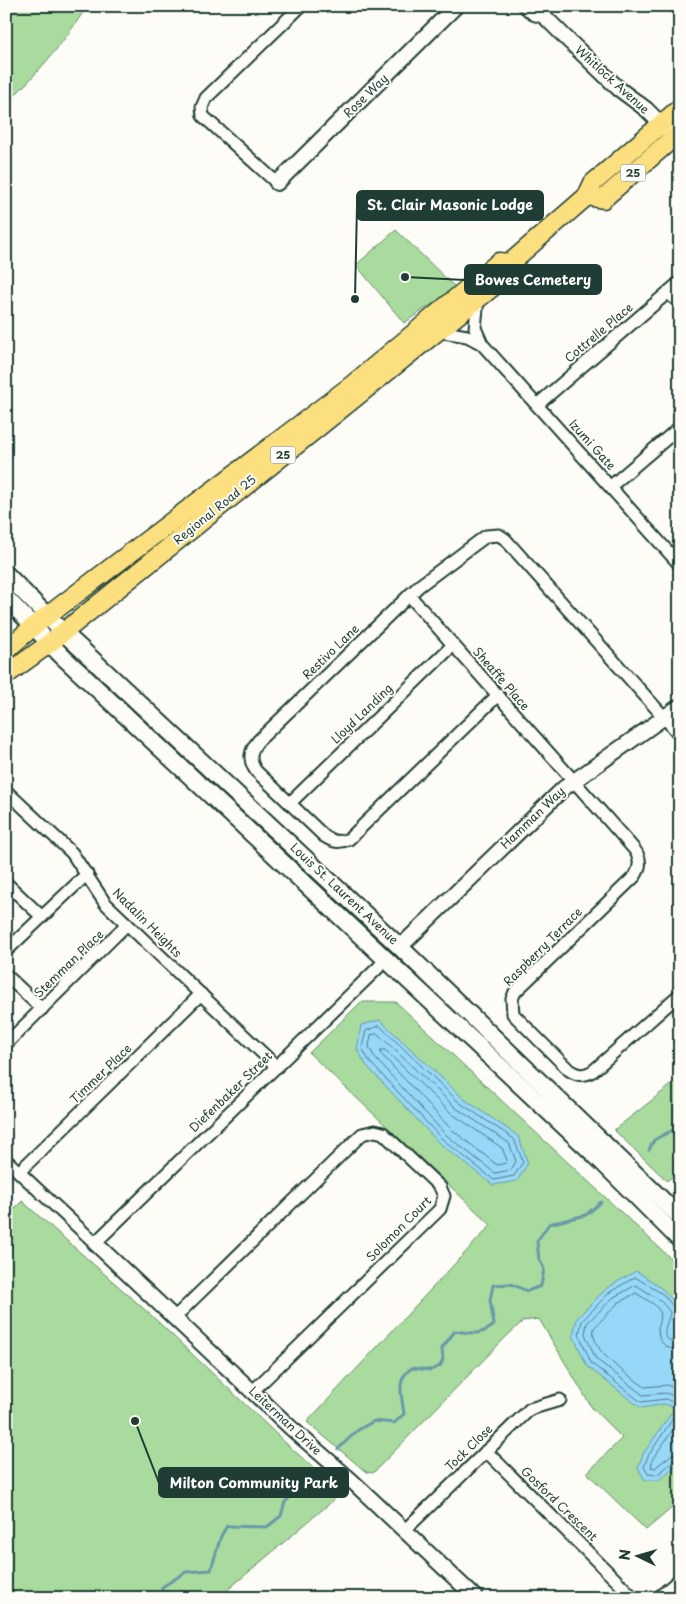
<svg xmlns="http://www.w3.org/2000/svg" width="686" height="1604" viewBox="0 0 686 1604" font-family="'Playpen Sans',sans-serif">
	<rect width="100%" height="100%" fill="#fdfcf7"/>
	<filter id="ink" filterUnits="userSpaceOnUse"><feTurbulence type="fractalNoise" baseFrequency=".02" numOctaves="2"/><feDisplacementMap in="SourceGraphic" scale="10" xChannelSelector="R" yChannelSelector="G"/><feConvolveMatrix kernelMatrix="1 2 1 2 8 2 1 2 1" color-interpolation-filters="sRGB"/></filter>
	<g filter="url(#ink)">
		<g fill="#a8db9d" stroke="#648c68">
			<path d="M6 6H87C64 43 37 74 6 104Z"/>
			<path d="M396 230 456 288 404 323 356 265Z"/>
			<path d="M361 1002H396L680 1267V1501L646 1530 587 1473 622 1438 592 1408 539 1319 523 1321 506 1337 373 1473 366 1472 307 1422 491 1225 309 1053Z"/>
			<path d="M680 1078V1170L667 1181 614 1130Z"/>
			<path d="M22 1201 152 1316 290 1447 342 1493 218 1598H6V1217Z"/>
		</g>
		<g fill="#97d7f8" stroke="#6799aa">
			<path d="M380 1020 464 1099 518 1136 528 1163 517 1181 493 1185 439 1143 366 1065 357 1049 361 1025Z"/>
			<path d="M636 1271C656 1284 686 1300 675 1328L680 1334V1462L659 1480H645L638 1468 643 1454 675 1408 665 1404 641 1408 587 1366 573 1335 577 1318 607 1288Z"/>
		</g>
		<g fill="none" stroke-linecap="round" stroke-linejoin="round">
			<g stroke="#4f7b82" stroke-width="1">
				<path d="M380 1026 460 1103 514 1139 523 1162 514 1176 494 1180 442 1139 370 1062 362 1048 366 1031Z"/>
				<path d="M378 1034 456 1108 509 1143 516 1161 511 1170 495 1173 446 1135 375 1058 369 1047 371 1035Z"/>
				<path d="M381 1050H385L451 1113 502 1148 507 1160 506 1163 497 1165 451 1129 381 1054Z"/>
				<path d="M680 1309 674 1308 664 1295 635 1277 610 1292 582 1321 579 1334 591 1363 641 1402 666 1399 679 1406 678 1411 648 1456 644 1467 648 1474 657 1475 675 1460 680 1459"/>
				<path d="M680 1343C654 1341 669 1323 670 1312L660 1300 636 1285 614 1297 587 1323 585 1334 596 1359 643 1395 666 1393 680 1398"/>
				<path d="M680 1350C655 1349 656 1330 661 1313L655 1305 636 1293 618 1303 594 1328C589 1352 629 1375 645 1387L667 1385 680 1390"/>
				<path d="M680 1420 653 1458 651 1467 655 1468 672 1454 680 1453"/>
			</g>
			<g stroke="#6799aa" stroke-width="3">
				<path d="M649 1150 654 1140 680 1126"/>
				<path d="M338 1449 358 1430 374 1421 394 1423 404 1414C402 1396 395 1379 412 1368L431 1370 440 1366 443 1360 442 1348 455 1331C471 1333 481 1336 494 1325L490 1300 493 1285 511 1284 527 1291 541 1286 544 1269 539 1259 537 1241 549 1224 586 1215 601 1202"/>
				<path d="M162 1598V1587L186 1572 211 1570 221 1536 227 1526 267 1527 281 1516 285 1502 309 1479"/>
			</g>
			<g stroke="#1f3d34" stroke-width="15">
				<g id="minor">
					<path d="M277 183 203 116 202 107 206 98 301 6"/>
					<path d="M668 293 680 303"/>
					<path d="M478 299 475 328 482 344 680 565"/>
					<path d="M438 331 467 336 482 344"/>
					<path d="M537 405 680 282"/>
					<path d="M611 486 680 427"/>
					<path d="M409 595 634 849C641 858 641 867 635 876L515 992 512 999 513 1014 569 1070C578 1076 584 1076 593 1071L680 994"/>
					<path d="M498 695 349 839C339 843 333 842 324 836L256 771C248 759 250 751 258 741L419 586 486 536 499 535 505 539 680 735"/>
					<path d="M6 791 72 853 105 903 277 1067"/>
					<path d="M290 803 453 645"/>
					<path d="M6 883 41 916"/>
					<path d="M6 951 87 874"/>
					<path d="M6 975 42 1009"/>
					<path d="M6 1044 127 924"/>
					<path d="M6 1160 95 1243 386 960"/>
					<path d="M19 1172 201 994"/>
					<path d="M175 1317 362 1134 375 1131 383 1133 440 1187 444 1196 440 1209 253 1391"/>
					<path d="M486 1451 634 1598"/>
					<path d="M405 1530 530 1409 560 1400"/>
				</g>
			</g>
			<g stroke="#1f3d34" stroke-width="18">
				<g id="tertiary">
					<path d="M526 6 534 13 544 16"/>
					<path d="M542 6 544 16 568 40 619 89 646 109 668 131"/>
					<path d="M277 183 456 6"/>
					<path d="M400 947 564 788 680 706"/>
					<path d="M95 1243 291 1428 352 1481 476 1598"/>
					<path d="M660 1598 680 1581"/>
				</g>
			</g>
			<g stroke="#1f3d34" stroke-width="20">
				<g id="secondary">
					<path d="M6 574 62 631 400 947 680 1217"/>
					<path d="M6 598 62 656 597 1157 680 1240"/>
				</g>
			</g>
			<g stroke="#1f3d34" stroke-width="21">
				<g id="primary">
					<path d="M587 196 603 199 680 132"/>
					<path d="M6 650 34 626 352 385 499 262 510 263"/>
					<path d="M6 675 50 643 505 277 510 263 587 196 593 183 680 108"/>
				</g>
			</g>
			<use href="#minor" stroke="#fdfcf7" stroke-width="11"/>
			<use href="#tertiary" stroke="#fdfcf7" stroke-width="14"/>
			<use href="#secondary" stroke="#fdfcf7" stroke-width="16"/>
			<use href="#primary" stroke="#fce080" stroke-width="18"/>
		</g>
	</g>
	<g text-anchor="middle" stroke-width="4" stroke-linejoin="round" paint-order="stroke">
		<g fill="#fdfcf7" stroke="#62766e" stroke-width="1">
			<rect x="620.5" y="164.5" width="25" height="17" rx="4"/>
			<rect x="270.5" y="446.5" width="25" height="17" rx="4"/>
		</g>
		<g font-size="11" font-weight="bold" fill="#1f3d34">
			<text x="633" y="177">25</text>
			<text x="283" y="459">25</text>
		</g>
		<g font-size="12" fill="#1f3d34" stroke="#fdfcf7">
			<text transform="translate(612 80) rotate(42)" y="4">Whitlock Avenue</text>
			<text transform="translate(366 96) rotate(-44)" y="4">Rose Way</text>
			<text transform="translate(599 333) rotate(-40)" y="4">Cottrelle Place</text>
			<text transform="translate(592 445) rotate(48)" y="4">Izumi Gate</text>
			<text transform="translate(215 510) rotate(-39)" y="4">Regional Road 25</text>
			<text transform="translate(331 652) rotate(-44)" y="4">Restivo Lane</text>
			<text transform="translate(501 679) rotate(49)" y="4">Sheaffe Place</text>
			<text transform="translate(362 714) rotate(-44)" y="4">Lloyd Landing</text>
			<text transform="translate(533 818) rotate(-44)" y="4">Hamman Way</text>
			<text transform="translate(344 894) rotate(43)" y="4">Louis St. Laurent Avenue</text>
			<text transform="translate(147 923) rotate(45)" y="4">Nadalin Heights</text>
			<text transform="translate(543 947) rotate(-45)" y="4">Raspberry Terrace</text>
			<text transform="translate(69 964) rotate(-44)" y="4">Stemman Place</text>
			<text transform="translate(101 1074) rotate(-44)" y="4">Timmer Place</text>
			<text transform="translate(231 1092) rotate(-44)" y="4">Diefenbaker Street</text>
			<text transform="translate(399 1229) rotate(-45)" y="4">Solomon Court</text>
			<text transform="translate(285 1421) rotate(43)" y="4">Leiterman Drive</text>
			<text transform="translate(469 1448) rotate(-44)" y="4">Tock Close</text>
			<text transform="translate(559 1504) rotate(44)" y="4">Gosford Crescent</text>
		</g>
	</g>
	<path fill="none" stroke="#1f3d34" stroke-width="2" d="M355 299L357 205M405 277L465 280M135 1421L159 1483"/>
	<g fill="#1f3d34" stroke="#fdfcf7" stroke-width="2">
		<circle cx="355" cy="299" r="5"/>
		<circle cx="405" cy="277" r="5"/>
		<circle cx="135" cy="1421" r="5"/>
	</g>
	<g fill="#1f3d34" stroke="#1f3d34" stroke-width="2">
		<rect x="357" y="191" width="186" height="29" rx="5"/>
		<rect x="465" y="265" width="136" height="29" rx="5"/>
		<rect x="159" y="1468" width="189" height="29" rx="5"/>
	</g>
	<g font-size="14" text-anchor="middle" font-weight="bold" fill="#fff">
		<text x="450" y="210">St. Clair Masonic Lodge</text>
		<text x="533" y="285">Bowes Cemetery</text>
		<text x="254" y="1488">Milton Community Park</text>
	</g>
	<rect width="686" height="1604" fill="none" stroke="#fdfcf7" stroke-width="25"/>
	<rect x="12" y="12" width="661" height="1579" fill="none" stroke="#1f3d34" stroke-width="2" filter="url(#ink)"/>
	<g transform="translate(638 1556) rotate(275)" stroke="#fdfcf7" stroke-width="4" paint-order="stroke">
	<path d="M0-4L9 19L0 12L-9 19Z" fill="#1f3d34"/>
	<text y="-8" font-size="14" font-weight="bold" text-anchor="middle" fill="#1f3d34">N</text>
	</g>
</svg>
